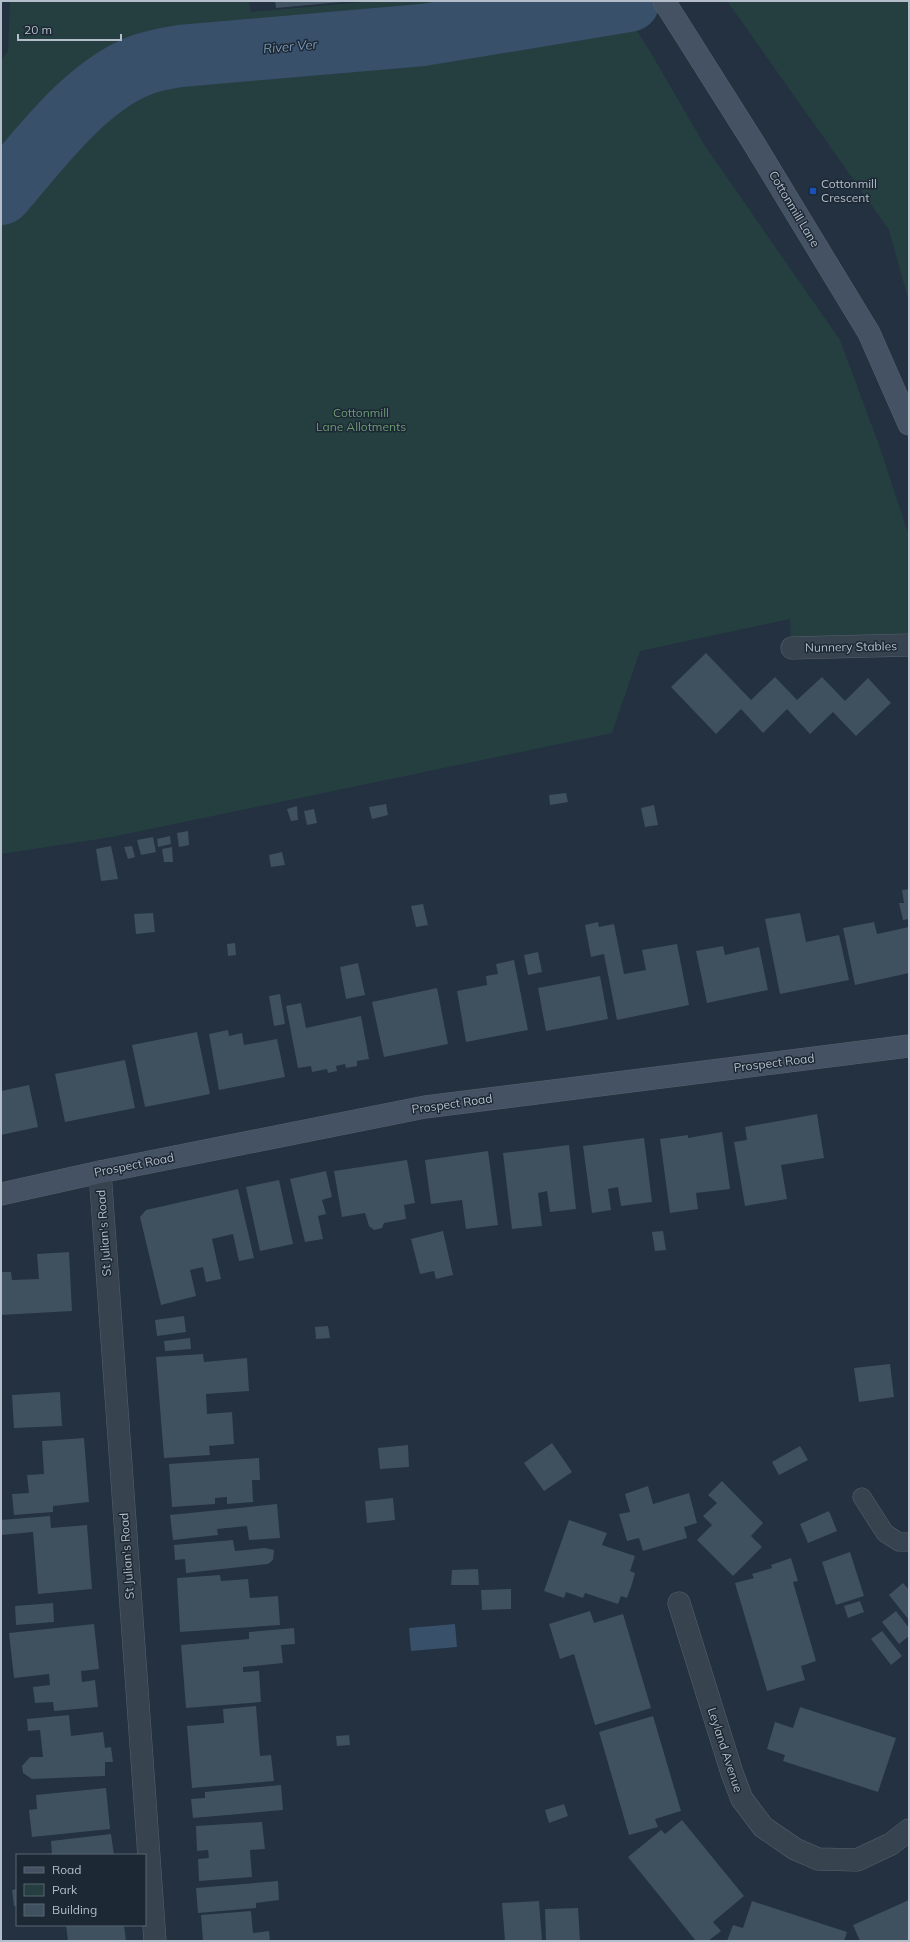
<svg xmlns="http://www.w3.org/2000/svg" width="910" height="1942" viewBox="0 0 910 1942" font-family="Mulish,sans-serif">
	<rect width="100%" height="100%" fill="#233140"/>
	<g fill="#253f41">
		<path d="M10 1H249L251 12 375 1H618L651 53 705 146 840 340 879 445 909 536V633L791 642 790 619 640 651 612 733 112 837 1 854V60L8 51Z"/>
		<path d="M727 1H909V302L889 230Z"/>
	</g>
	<path fill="#38506a" d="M455 1624 457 1647 411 1651 409 1628Z"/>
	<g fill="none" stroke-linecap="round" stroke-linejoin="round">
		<path stroke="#38506a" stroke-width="62" d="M1 194C40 149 87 84 144 64 156 60 168 58 180 56L423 35 629 1"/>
	</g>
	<g fill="#3f505f">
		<path d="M275 1H341V2L276 8Z"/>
		<path d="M706 653 751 700 775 677 797 700 822 677 845 701 868 678 891 703 856 736 833 712 810 734 787 709 763 733 741 709 716 734 671 687Z"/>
		<path d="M566 793 568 802 550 805 549 795Z"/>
		<path d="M386 804 388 815 372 819 369 807Z"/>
		<path d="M654 805 658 825 645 827 641 808Z"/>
		<path d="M297 806 298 820 291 821 287 809Z"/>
		<path d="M314 809 317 823 307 825 304 811Z"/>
		<path d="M188 831 189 845 179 847 177 833Z"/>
		<path d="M170 836 171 844 158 847 157 839Z"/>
		<path d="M153 837 156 852 141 855 137 840Z"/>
		<path d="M111 846 118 879 101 881 96 849Z"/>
		<path d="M132 846 135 857 128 859 124 847Z"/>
		<path d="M172 847 173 862H164L162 849Z"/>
		<path d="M282 852 285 865 271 867 269 855Z"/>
		<path d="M909 889V919L903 920 899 903H904L902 890Z"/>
		<path d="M423 904 428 925 416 927 411 906Z"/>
		<path d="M153 913 155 932 136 934 134 914Z"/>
		<path d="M800 913 806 942 839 935 849 980 780 994 765 919Z"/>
		<path d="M598 922 599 927 614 924 624 974 646 970 642 950 677 944 689 1005 617 1020 604 954 591 957 585 925Z"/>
		<path d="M874 922 877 934 909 927V973L855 985 843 928Z"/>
		<path d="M235 943 236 955 228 956 227 944Z"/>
		<path d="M723 946 725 955 759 947 768 990 707 1003 696 951Z"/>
		<path d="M538 952 542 972 528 975 524 955Z"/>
		<path d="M514 960 528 1030 466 1042 457 991 487 985 486 976 498 974 496 964Z"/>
		<path d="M358 963 365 995 346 999 340 967Z"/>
		<path d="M600 976 608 1019 546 1031 538 988Z"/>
		<path d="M437 988 448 1044 384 1057 372 1002Z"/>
		<path d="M280 994 285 1024 274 1026 269 996Z"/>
		<path d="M301 1003 306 1028 361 1016 369 1059 357 1061V1066L346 1068 345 1064 336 1066 337 1071 328 1073 327 1069 312 1072 311 1066 298 1068 286 1006Z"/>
		<path d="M228 1030 229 1036 242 1033 244 1045 277 1039 285 1077 219 1090 209 1034Z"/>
		<path d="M197 1032 210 1094 145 1107 132 1045Z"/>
		<path d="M125 1060 135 1108 65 1122 55 1074Z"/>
		<path d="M29 1085 38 1127 1 1135V1091Z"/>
		<path d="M817 1114 824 1158 781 1165 787 1199 745 1206 734 1142 747 1140 745 1127Z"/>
		<path d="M722 1132 730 1189 696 1193 698 1209 670 1213 660 1139 688 1135V1138Z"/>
		<path d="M644 1138 652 1202 621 1206 618 1187 608 1189 611 1210 592 1213 583 1146Z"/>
		<path d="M569 1145 576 1209 550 1212 547 1191 538 1193 542 1226 512 1229 503 1153Z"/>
		<path d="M488 1151 498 1225 466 1229 462 1200 431 1204 425 1160Z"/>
		<path d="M407 1160 415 1203 404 1205 406 1219 384 1223 382 1228 374 1230 369 1226 365 1213 342 1217 334 1171Z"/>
		<path d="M326 1171 332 1197 322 1200 326 1214 318 1216 323 1239 305 1242 290 1179Z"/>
		<path d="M279 1180 293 1244 260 1251 246 1187Z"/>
		<path d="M238 1189 254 1258 239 1261 233 1234 212 1239 221 1279 206 1282 203 1267 190 1270 196 1296 161 1305 140 1217 146 1210Z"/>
		<path d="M443 1231 453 1275 436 1279 434 1271 420 1274 411 1239Z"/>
		<path d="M663 1231 666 1250 655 1251 652 1232Z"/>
		<path d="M69 1252 72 1311 1 1315V1272H11L12 1280 39 1279 37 1254Z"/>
		<path d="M184 1316 186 1332 157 1336 155 1320Z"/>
		<path d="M328 1326 330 1338 316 1339 315 1327Z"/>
		<path d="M190 1338 191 1349 165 1351 164 1341Z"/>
		<path d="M203 1354 204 1362 247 1358 249 1391 206 1394 207 1414 232 1412 234 1444 209 1446 210 1455 164 1458 156 1357Z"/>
		<path d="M890 1364 894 1397 859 1402 854 1368Z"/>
		<path d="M60 1392 62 1426 14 1428 12 1395Z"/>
		<path d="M84 1438 89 1502 53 1506V1512L14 1515 12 1494 29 1493 27 1475 44 1474 42 1441Z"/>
		<path d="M552 1443 572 1472 544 1491 524 1463Z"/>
		<path d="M408 1445 409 1467 380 1469 378 1448Z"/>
		<path d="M800 1446 808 1460 779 1475 772 1462Z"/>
		<path d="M259 1458 260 1480H252L253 1502 227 1504V1497L215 1498V1504L172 1507 169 1464Z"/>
		<path d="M722 1481 763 1523 751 1536 762 1547 733 1576 697 1540 712 1525 703 1516 717 1503 708 1495Z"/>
		<path d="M648 1486 653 1504 689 1493 697 1523 684 1527 687 1538 643 1551 639 1538 627 1541 619 1514 630 1512 625 1494Z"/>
		<path d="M393 1498 395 1520 367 1523 365 1501Z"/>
		<path d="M277 1504 280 1538 249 1540 247 1526 217 1529 218 1535 173 1540 170 1515Z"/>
		<path d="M829 1511 837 1531 808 1543 800 1524Z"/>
		<path d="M50 1516 51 1528 87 1525 92 1589 38 1594 33 1532 1 1535V1520Z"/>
		<path d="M569 1520 607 1533 602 1545 635 1556 630 1571 635 1573 632 1584 627 1598 621 1596 618 1604 585 1593 583 1598 566 1592 564 1598 544 1591Z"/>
		<path d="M233 1540 235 1551 265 1548 274 1550 273 1560 268 1564 186 1573 185 1559 175 1560 174 1545Z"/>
		<path d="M850 1552 864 1596 836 1605 822 1562Z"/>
		<path d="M791 1558 798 1581 793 1582 816 1661 801 1666 805 1680 767 1691 735 1583 754 1578 752 1574 772 1568 771 1565Z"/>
		<path d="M478 1569 479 1585H451L452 1570Z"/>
		<path d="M220 1575 221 1581 248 1579 250 1598 278 1596 280 1625 180 1632 177 1578Z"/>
		<path d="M903 1583 909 1590V1620L889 1595Z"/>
		<path d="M511 1589V1609L482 1610 481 1590Z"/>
		<path d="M860 1601 864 1612 848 1618 844 1606Z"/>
		<path d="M53 1603 54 1622 16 1625 15 1606Z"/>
		<path d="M590 1611 594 1623 623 1614 651 1708 595 1725 574 1654 560 1659 549 1624Z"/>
		<path d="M896 1611 909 1628V1636L899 1644 882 1622Z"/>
		<path d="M94 1624 99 1669 81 1671 82 1682 95 1680 98 1707 54 1711 53 1702 35 1703 33 1687 50 1685 49 1674 14 1678 9 1633Z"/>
		<path d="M294 1628 295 1644 281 1645 283 1663 243 1667V1672L259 1671 261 1702 186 1708 181 1645 249 1639V1632Z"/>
		<path d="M882 1631 902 1656 891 1665 871 1639Z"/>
		<path d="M256 1706 260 1756 271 1755 274 1781 192 1788 187 1726 224 1723 223 1709Z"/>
		<path d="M800 1707 896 1738 878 1792 783 1761 785 1755 767 1749 775 1722 793 1728Z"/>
		<path d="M69 1715 71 1736 103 1732 105 1748 111 1747 113 1762H105V1776L32 1779 23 1773 22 1766 30 1757H43L40 1730 28 1731 27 1719Z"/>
		<path d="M653 1716 681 1811 655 1819 658 1827 629 1835 599 1732Z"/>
		<path d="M349 1735 350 1745 337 1746 336 1736Z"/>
		<path d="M281 1785 283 1810 193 1818 191 1799 205 1798V1792Z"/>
		<path d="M106 1788 110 1829 32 1837 29 1810 37 1809 36 1795Z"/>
		<path d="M564 1804 568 1816 549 1823 545 1810Z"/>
		<path d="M682 1820 744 1896 713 1922 721 1931 708 1941H696L628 1857 661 1830 665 1834Z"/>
		<path d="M262 1822 265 1849 250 1850 252 1877 199 1881 198 1859 209 1858 208 1850 197 1851 196 1826Z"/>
		<path d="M111 1834 114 1855H52L51 1841Z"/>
		<path d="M278 1881 279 1900 256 1903V1908L198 1913 196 1888Z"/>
		<path d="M17 1889V1906H14L12 1890Z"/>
		<path d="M909 1900V1941H860L853 1925Z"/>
		<path d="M539 1901 542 1941H505L502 1903Z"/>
		<path d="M752 1901 847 1932 844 1941H727L733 1925 743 1928Z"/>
		<path d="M578 1908 580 1941H546L545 1909Z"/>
		<path d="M251 1911 253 1933 269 1931 270 1941H203L201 1915Z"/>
		<path d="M66 1925H124L126 1941H68Z"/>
	</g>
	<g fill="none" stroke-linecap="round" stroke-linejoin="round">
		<g stroke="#56616d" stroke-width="19">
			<path id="lane" d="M862 1497 885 1533 899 1542H909"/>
		</g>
		<g stroke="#56616d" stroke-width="23">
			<g id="street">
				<path d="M792 648 909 645"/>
				<path d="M100 1172 155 1941"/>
				<path d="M679 1603 732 1773 742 1799 763 1827 795 1849 818 1859 857 1860 891 1844 909 1830"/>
			</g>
		</g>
		<g stroke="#56616d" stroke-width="23">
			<g id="secondary">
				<path d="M664 1 753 142 869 333 909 424"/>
				<path d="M1 1194 100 1172 425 1107 909 1046"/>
			</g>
		</g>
		<use href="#lane" stroke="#384350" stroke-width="18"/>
		<use href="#street" stroke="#384350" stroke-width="22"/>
		<use href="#secondary" stroke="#455263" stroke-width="22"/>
	</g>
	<rect fill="#1a4fb4" stroke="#1d2835" stroke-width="1.5" x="809" y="187" width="8" height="8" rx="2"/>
	<g text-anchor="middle" stroke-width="3" stroke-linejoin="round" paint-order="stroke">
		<g font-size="12" fill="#b4beca" stroke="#1d2835" text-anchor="start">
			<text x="821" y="188">Cottonmill<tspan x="821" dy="14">Crescent</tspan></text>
		</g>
		<g font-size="12" fill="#b4beca" stroke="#1d2835">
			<text transform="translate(794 209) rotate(59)" y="4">Cottonmill Lane</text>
			<text transform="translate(851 647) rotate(-1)" y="4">Nunnery Stables</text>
			<text transform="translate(774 1063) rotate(-7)" y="4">Prospect Road</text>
			<text transform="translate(452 1104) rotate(-8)" y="4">Prospect Road</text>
			<text transform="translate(134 1165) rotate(-11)" y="4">Prospect Road</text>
			<text transform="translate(104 1233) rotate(-94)" y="4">St Julian's Road</text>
			<text transform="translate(127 1556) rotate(-94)" y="4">St Julian's Road</text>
			<text transform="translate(725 1750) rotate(72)" y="4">Leyland Avenue</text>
		</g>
		<g font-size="12" fill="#6a9c72" stroke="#1d2835">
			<text x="361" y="417">Cottonmill<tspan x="361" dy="14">Lane Allotments</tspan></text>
		</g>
		<g font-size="13" font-style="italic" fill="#7a96b3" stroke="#1d2835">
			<text transform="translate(290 46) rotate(-5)" y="5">River Ver</text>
		</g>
	</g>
	<rect width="910" height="1942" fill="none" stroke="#b4beca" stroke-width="4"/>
	<rect x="16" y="1854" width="130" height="72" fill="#1d2835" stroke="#596471"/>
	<rect x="24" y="1867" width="20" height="6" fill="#455263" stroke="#596471"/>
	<text x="52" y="1874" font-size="12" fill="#b4beca">Road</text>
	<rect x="24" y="1884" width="20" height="12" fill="#253f41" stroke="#596471"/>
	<text x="52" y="1894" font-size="12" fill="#b4beca">Park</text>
	<rect x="24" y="1904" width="20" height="12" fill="#3f505f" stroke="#596471"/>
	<text x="52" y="1914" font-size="12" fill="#b4beca">Building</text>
	<path d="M18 34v6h103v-6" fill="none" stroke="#b4beca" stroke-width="2"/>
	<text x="24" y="34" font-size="12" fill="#b4beca" stroke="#1d2835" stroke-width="3" paint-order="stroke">20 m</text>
</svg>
